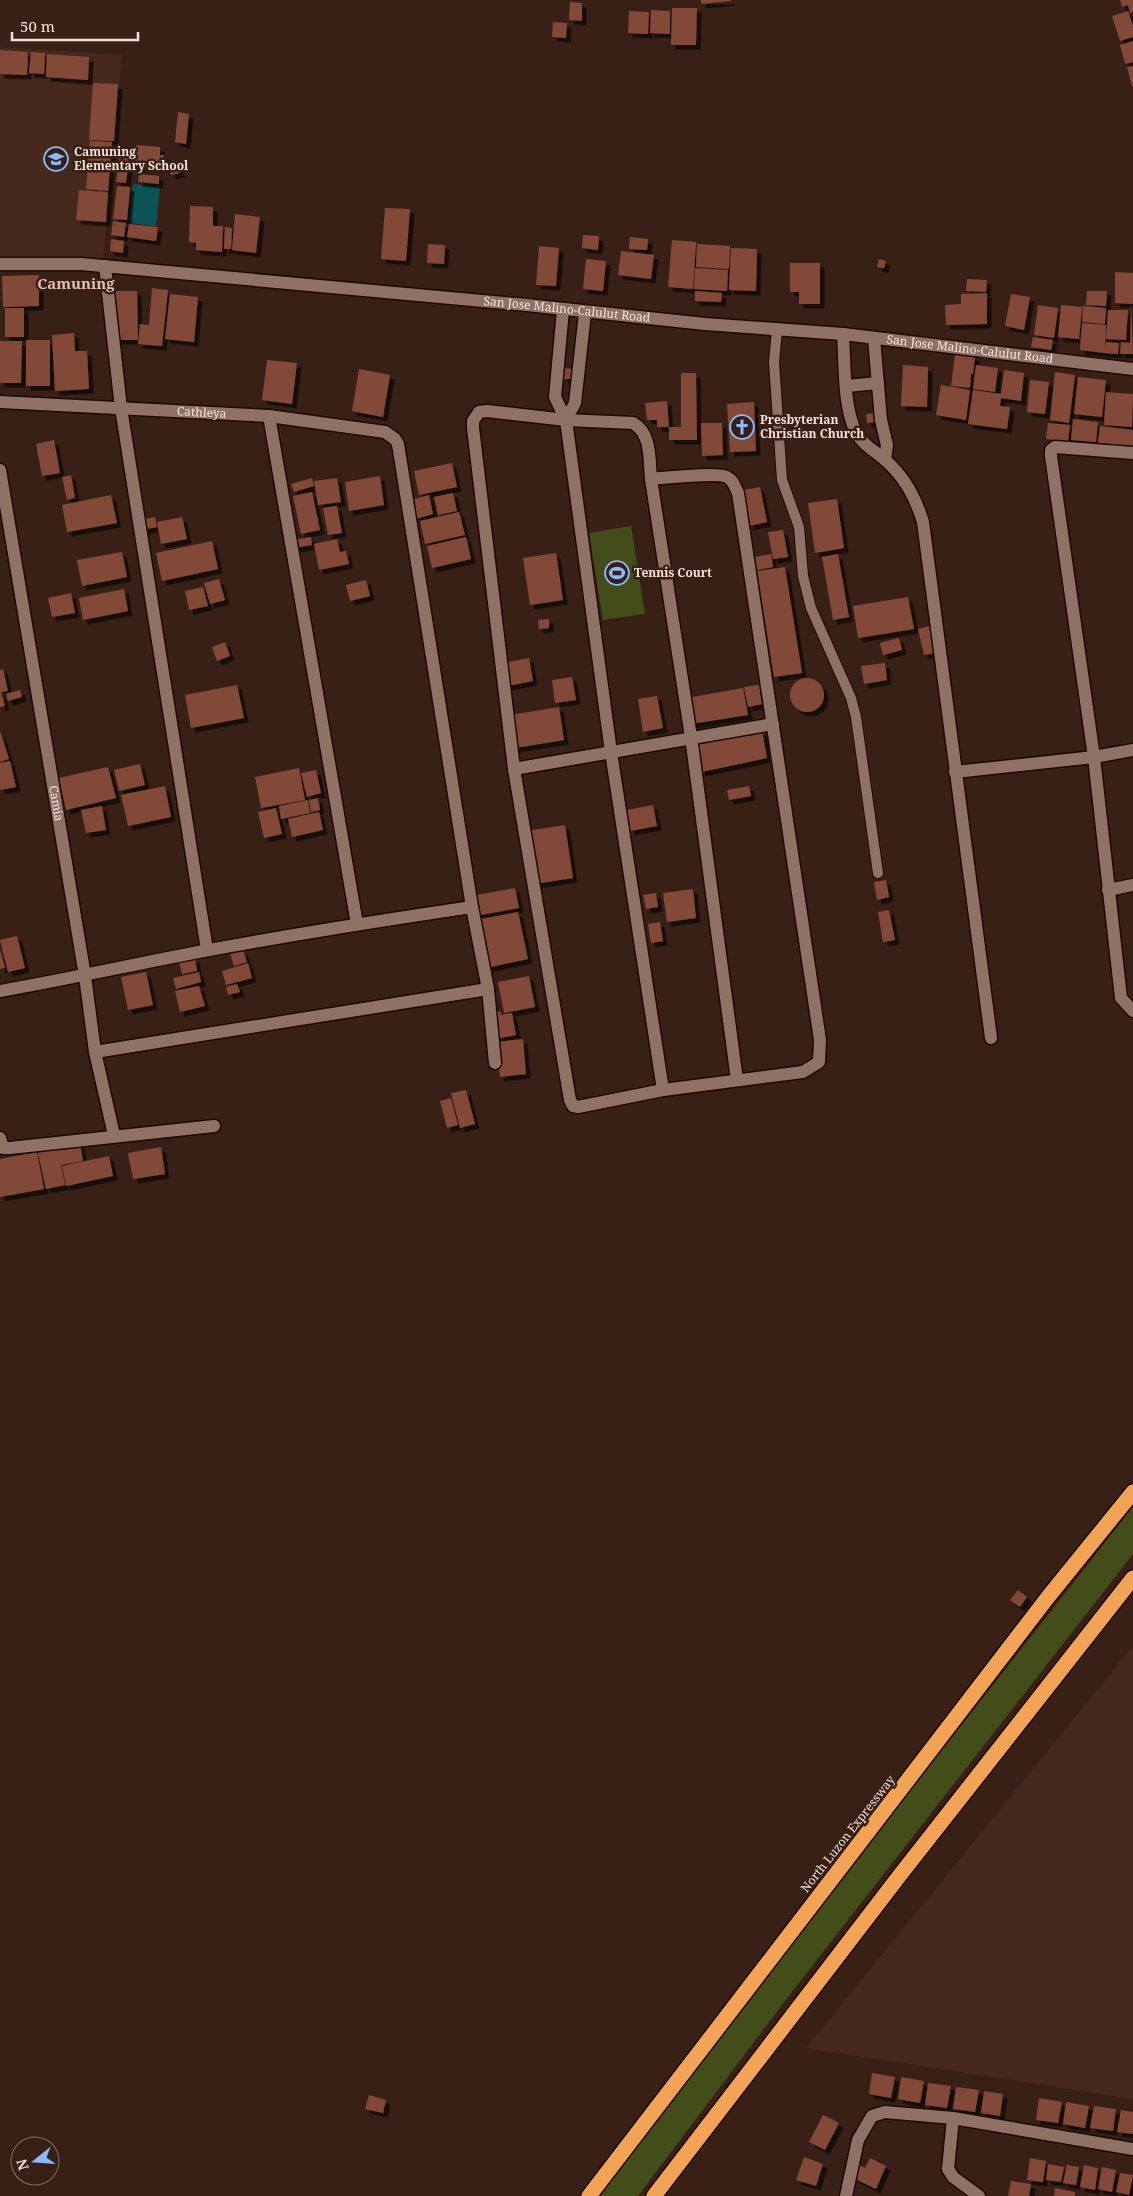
<svg xmlns="http://www.w3.org/2000/svg" width="1133" height="2196" viewBox="0 0 1133 2196" font-family="'Noto Serif',serif">
	<defs>
		<filter id="shadow"><feDropShadow dx="4.5" dy="4.5" stdDeviation="0" flood-color="#0009"/></filter>
	</defs>
	<rect width="100%" height="100%" fill="#392017"/>
	<g fill="#47281c">
		<path d="M0 47 122 55 103 260 0 257Z"/>
		<path d="M1133 1646V2099L806 2048Z"/>
	</g>
	<g fill="#434d19">
		<path d="M631 526 645 614 603 620 589 533Z"/>
		<path d="M1133 1507V1554L788 1997 638 2196H600L758 1984Z"/>
	</g>
	<path fill="#0a5456" d="M133 184 160 187 156 226 129 223Z"/>
	<g fill="#824939" filter="url(#shadow)">
		<path d="M701 0H731V1L701 4Z"/>
		<path d="M1120 0H1133V12L1130 13 1128 5 1122 7Z"/>
		<path d="M570 2 582 3V21L569 20Z"/>
		<path d="M672 8H697L696 45H671Z"/>
		<path d="M651 10 670 11V34L650 33Z"/>
		<path d="M629 11 649 12 648 34 628 33Z"/>
		<path d="M1128 11 1133 26V37L1120 41 1112 16Z"/>
		<path d="M553 22 567 23 566 38 552 37Z"/>
		<path d="M1133 41V62L1125 64 1120 45Z"/>
		<path d="M0 50 28 52 27 75 0 74Z"/>
		<path d="M31 52 45 53 44 74 29 73Z"/>
		<path d="M47 54 89 57 88 80 46 77Z"/>
		<path d="M1133 66V86H1132L1127 67Z"/>
		<path d="M93 83 118 84 114 141 89 140Z"/>
		<path d="M178 112 189 114 186 144 175 142Z"/>
		<path d="M90 141 112 142 108 191 86 189Z"/>
		<path d="M136 145 160 147V155H164L163 168 135 167Z"/>
		<path d="M120 151 130 153 126 183 116 182Z"/>
		<path d="M179 166 180 173 171 175 169 168Z"/>
		<path d="M139 174 159 176V184L138 182Z"/>
		<path d="M117 186 130 187 127 220 113 219Z"/>
		<path d="M79 190 108 192 106 222 76 220Z"/>
		<path d="M190 206 213 207V226H223L222 252 196 250V243L189 242Z"/>
		<path d="M385 208 410 209 406 261 381 259Z"/>
		<path d="M235 214 260 217 256 253 232 250Z"/>
		<path d="M113 221 126 223 124 237 111 235Z"/>
		<path d="M129 224 158 227 156 241 127 237Z"/>
		<path d="M225 227 232 228 231 249H224Z"/>
		<path d="M583 235 599 236 598 250 582 248Z"/>
		<path d="M630 237 648 239 647 250 629 249Z"/>
		<path d="M111 239 124 241 123 253 110 251Z"/>
		<path d="M672 240 696 242 693 289 668 287Z"/>
		<path d="M428 244 445 245 444 264 427 263Z"/>
		<path d="M697 244 730 246 729 269 696 267Z"/>
		<path d="M539 246 559 248 556 286 536 285Z"/>
		<path d="M731 248 757 249 756 291 729 290Z"/>
		<path d="M621 251 654 255 651 279 618 275Z"/>
		<path d="M586 259 606 261 603 291 583 289Z"/>
		<path d="M879 259 886 261 884 268 877 267Z"/>
		<path d="M790 263H820V304H799V292H790Z"/>
		<path d="M695 268 728 270 727 291 694 289Z"/>
		<path d="M1115 272 1133 273V304L1115 303Z"/>
		<path d="M39 275V306L3 307 2 276Z"/>
		<path d="M967 279 987 280 986 292 966 291Z"/>
		<path d="M152 288 168 290 162 346 138 344 140 324 149 325Z"/>
		<path d="M110 291H137L138 340H114Z"/>
		<path d="M695 291 722 293 721 302 695 301Z"/>
		<path d="M1087 291H1107L1106 306 1086 305Z"/>
		<path d="M987 293V324L946 325 945 305 961 304V294Z"/>
		<path d="M170 294 198 297 194 342 165 339Z"/>
		<path d="M1011 294 1030 297 1024 330 1005 326Z"/>
		<path d="M1038 305 1058 308 1054 338 1034 335Z"/>
		<path d="M1061 305 1082 307 1079 339 1058 337Z"/>
		<path d="M1131 305 1133 354H1120L1121 342 1130 343Z"/>
		<path d="M1083 306 1106 308 1105 324 1082 322Z"/>
		<rect x="5" y="308" width="19" height="29"/>
		<path d="M1108 310H1128L1126 340 1106 339Z"/>
		<path d="M1082 323 1106 325 1105 353 1080 350Z"/>
		<path d="M74 333 75 351H87L89 389 55 391 52 335Z"/>
		<path d="M1033 337 1053 340 1051 350 1031 347Z"/>
		<rect x="26" y="340" width="24" height="46"/>
		<path d="M0 341H22L21 383H0Z"/>
		<path d="M1106 342 1119 343 1118 354 1105 353Z"/>
		<path d="M955 354 975 356 973 374 963 373 971 374 970 388 951 386Z"/>
		<path d="M267 360 297 363 292 404 262 400Z"/>
		<path d="M903 365 928 367 927 407 901 406Z"/>
		<path d="M976 365 998 368 995 392 973 389Z"/>
		<path d="M563 368 574 369V379H563Z"/>
		<path d="M359 369 390 375 383 417 352 411Z"/>
		<path d="M1004 370 1024 373 1021 401 1001 398 1000 406 1010 407 1007 429 968 424 973 390 1001 394Z"/>
		<path d="M1055 372 1075 375 1069 423 1050 420Z"/>
		<path d="M681 373H696L697 440H669V427H657V420H647L645 403 667 401 669 427H681Z"/>
		<path d="M1078 377 1106 380 1102 417 1074 414Z"/>
		<path d="M1030 380 1049 382 1045 414 1027 412Z"/>
		<path d="M941 385 970 390 966 420 936 415Z"/>
		<path d="M1106 392 1133 394 1132 427 1104 425Z"/>
		<path d="M754 402 756 451 730 452 727 404Z"/>
		<path d="M876 413 878 422 867 423 866 414Z"/>
		<path d="M1073 419 1098 422 1096 442 1071 440Z"/>
		<path d="M701 423H722L723 455 702 456Z"/>
		<path d="M1048 423 1070 425 1068 441 1046 439Z"/>
		<path d="M1100 426 1133 430V447L1098 443Z"/>
		<path d="M54 440 60 473 42 476 36 444Z"/>
		<path d="M452 463 457 487 419 495 414 471Z"/>
		<path d="M71 475 75 498 67 500 62 477Z"/>
		<path d="M380 476 384 505 349 511 345 482Z"/>
		<path d="M312 478 314 486 294 492 291 484Z"/>
		<path d="M337 478 341 502 318 505 314 481Z"/>
		<path d="M760 487 767 522 749 526 743 490Z"/>
		<path d="M312 492 320 530 301 534 293 496Z"/>
		<path d="M453 493 457 511 438 515 434 497Z"/>
		<path d="M111 495 117 523 67 532 62 505Z"/>
		<path d="M429 495 433 514 415 519 411 500Z"/>
		<path d="M837 499 844 548 815 553 808 503Z"/>
		<path d="M337 506 342 533 328 535 323 508Z"/>
		<path d="M459 512 465 535 425 544 420 521Z"/>
		<path d="M155 517 157 527 142 530 140 520Z"/>
		<path d="M182 517 187 539 161 544 157 522Z"/>
		<path d="M783 530 788 557 773 559 768 532Z"/>
		<path d="M311 537 312 545 294 548 293 540Z"/>
		<path d="M466 537 471 559 432 568 427 546Z"/>
		<path d="M337 539 340 552 346 551 349 564 319 570 314 544Z"/>
		<path d="M212 541 218 569 162 581 156 553Z"/>
		<path d="M122 552 127 577 82 586 77 560Z"/>
		<path d="M556 553 563 600 530 605 523 558Z"/>
		<path d="M771 554 773 567 757 570 755 557Z"/>
		<path d="M838 554 849 617 833 620 822 557Z"/>
		<path d="M785 567 802 673 774 677 757 571Z"/>
		<path d="M219 579 225 600 210 604 204 583Z"/>
		<path d="M366 580 370 596 350 601 346 585Z"/>
		<path d="M203 587 208 606 189 610 185 591Z"/>
		<path d="M124 589 128 611 83 620 79 598Z"/>
		<path d="M71 593 75 613 52 617 48 598Z"/>
		<path d="M908 597 914 629 858 638 853 606Z"/>
		<path d="M549 619V628L539 629 538 620Z"/>
		<path d="M930 626 936 653 924 655 918 629Z"/>
		<path d="M899 638 902 650 883 655 880 643Z"/>
		<path d="M225 642 230 656 217 661 212 647Z"/>
		<path d="M529 658 533 681 508 686 503 663Z"/>
		<path d="M885 663 887 680 864 684 861 666Z"/>
		<path d="M3 669 8 691 1 692 5 706 0 707V670Z"/>
		<path d="M572 677 576 700 555 703 552 680Z"/>
		<circle cx="807" cy="695" r="17"/>
		<path d="M237 685 244 718 191 728 185 695Z"/>
		<path d="M759 685 762 704 748 707 744 687Z"/>
		<path d="M743 688 748 715 691 724 687 698Z"/>
		<path d="M20 690 22 697 8 701 6 694Z"/>
		<path d="M657 696 663 728 643 732 638 699Z"/>
		<path d="M559 707 564 740 515 748 510 715Z"/>
		<path d="M0 731 9 759 0 762Z"/>
		<path d="M762 731 767 758 701 772 695 745Z"/>
		<path d="M10 761 16 787 0 790V763Z"/>
		<path d="M140 764 145 785 119 791 114 770Z"/>
		<path d="M108 767 116 798 66 810 59 778Z"/>
		<path d="M299 768 305 800 261 808 255 777Z"/>
		<path d="M316 770 321 793 307 797 301 773Z"/>
		<path d="M165 786 171 817 128 826 121 795Z"/>
		<path d="M749 786 751 796 729 800 727 790Z"/>
		<path d="M318 798 320 810 311 812 309 800Z"/>
		<path d="M308 800 310 813 281 819 279 806Z"/>
		<path d="M653 805 657 826 630 831 627 810Z"/>
		<path d="M102 806 106 830 86 833 81 810Z"/>
		<path d="M276 808 282 834 264 838 258 812Z"/>
		<path d="M319 812 323 830 292 837 288 819Z"/>
		<path d="M565 825 573 878 534 884 526 831Z"/>
		<path d="M886 880 889 897 877 900 874 882Z"/>
		<path d="M515 888 519 908 475 916 471 896Z"/>
		<path d="M693 889 696 918 667 922 663 893Z"/>
		<path d="M656 893 658 907 646 909 643 895Z"/>
		<path d="M889 910 895 940 883 942 878 912Z"/>
		<path d="M518 912 528 959 486 968 476 920Z"/>
		<path d="M660 922 663 941 651 943 648 924Z"/>
		<path d="M17 936 25 968 8 972 0 940Z"/>
		<path d="M0 950 5 968 0 969Z"/>
		<path d="M243 950 247 962 234 966 230 954Z"/>
		<path d="M195 958 197 971 182 974 179 962Z"/>
		<path d="M248 963 252 978 226 985 222 971Z"/>
		<path d="M146 972 153 1005 128 1010 121 977Z"/>
		<path d="M199 972 201 982 176 989 173 978Z"/>
		<path d="M529 976 535 1007 504 1013 498 982Z"/>
		<path d="M237 984 240 992 228 995 226 987Z"/>
		<path d="M199 986 205 1006 180 1012 175 991Z"/>
		<path d="M500 1011 501 1015 512 1013 516 1035 495 1039 492 1013Z"/>
		<path d="M523 1039 526 1074 500 1077 496 1042Z"/>
		<path d="M466 1090 475 1124 460 1128 451 1093Z"/>
		<path d="M451 1098 458 1125 447 1128 440 1101Z"/>
		<path d="M80 1144 83 1161 61 1165 65 1185 46 1189 38 1153Z"/>
		<path d="M161 1147 165 1174 133 1179 128 1153Z"/>
		<path d="M37 1152 44 1189 0 1197V1159Z"/>
		<path d="M109 1156 113 1176 66 1186 62 1166Z"/>
		<path d="M1018 1590 1027 1597 1020 1607 1010 1600Z"/>
		<path d="M872 2073 895 2077 891 2098 869 2094Z"/>
		<path d="M901 2077 924 2081 920 2103 898 2099Z"/>
		<path d="M928 2083 951 2086 947 2108 925 2105Z"/>
		<path d="M956 2087 979 2090 975 2112 953 2109Z"/>
		<path d="M984 2091 1003 2094 1000 2116 981 2113Z"/>
		<path d="M369 2095 386 2100 383 2113 365 2109Z"/>
		<path d="M1039 2098 1062 2102 1058 2123 1036 2120Z"/>
		<path d="M1066 2102 1089 2106 1085 2128 1063 2124Z"/>
		<path d="M1094 2106 1116 2109 1113 2131 1090 2128Z"/>
		<path d="M1121 2110 1133 2112V2134L1117 2132Z"/>
		<path d="M823 2115 839 2123 825 2150 809 2142Z"/>
		<path d="M804 2157 823 2164 816 2186 796 2180Z"/>
		<path d="M870 2158 886 2166 876 2189 851 2177 857 2164 865 2168Z"/>
		<path d="M1030 2158 1046 2161 1043 2182 1027 2180Z"/>
		<path d="M1048 2164 1064 2167 1061 2182 1046 2180Z"/>
		<path d="M1067 2165 1079 2167 1076 2185 1063 2183Z"/>
		<path d="M1084 2165 1098 2168 1095 2190 1080 2187Z"/>
		<path d="M1102 2167 1116 2170 1112 2192 1098 2189Z"/>
		<path d="M1120 2173 1133 2175 1129 2195 1116 2192Z"/>
		<path d="M1011 2181 1031 2184 1029 2196H1008Z"/>
		<path d="M1055 2188 1075 2192V2196H1054Z"/>
	</g>
	<g fill="none" stroke-linecap="round" stroke-linejoin="round">
		<g stroke="#1f0903" stroke-width="12">
			<path id="lane" d="M777 330 774 362 782 480 799 527 803 576 811 608 851 698 856 717 878 873"/>
		</g>
		<g stroke="#1f0903" stroke-width="15">
			<g id="street">
				<path d="M105 266 121 408 207 950"/>
				<path d="M563 310 555 397 566 420 611 752 663 1090"/>
				<path d="M843 334C845 363 843 407 856 432 862 444 873 450 883 458 904 476 915 496 923 522L991 1038"/>
				<path d="M874 338 881 420 887 445 885 460"/>
				<path d="M847 386 878 383"/>
				<path id="s1" d="M0 402 269 416 385 432 395 439 398 444 472 907 488 989 495 1063"/>
				<path d="M487 411 566 420 633 423C652 434 649 459 651 479 665 478 717 472 727 477 733 480 735 487 738 493L820 1040 819 1062 803 1072 663 1090 578 1107 573 1106 570 1100 514 769 473 428V421L479 412Z"/>
				<path d="M269 416 357 924"/>
				<path d="M566 420 575 403 585 313"/>
				<path d="M1133 453 1055 447 1051 450V456L1094 757 1121 998 1133 1011"/>
				<path id="s2" d="M0 470 85 976 95 1052 114 1135"/>
				<path d="M651 479 691 737 737 1080"/>
				<path d="M514 769 773 724"/>
				<path d="M955 772 1094 757 1133 750"/>
				<path d="M1108 890 1133 885"/>
				<path d="M0 991C70 979 139 963 209 950 296 934 384 920 472 907"/>
				<path d="M95 1052 488 989"/>
				<path d="M0 1138 3 1148H10L214 1126"/>
				<path d="M953 2118 948 2169 953 2177 979 2196"/>
				<path d="M846 2196 858 2140 872 2116 885 2112 953 2118 1133 2149"/>
			</g>
		</g>
		<g stroke="#1f0903" stroke-width="15">
			<g id="secondary">
				<path id="s3" d="M0 264H81L527 305 705 324 843 334 1133 369"/>
			</g>
		</g>
		<g stroke="#1f0903" stroke-width="18">
			<g id="highway">
				<path d="M589 2196 1048 1597 1133 1492"/>
				<path d="M654 2196 900 1875 1133 1578"/>
			</g>
		</g>
		<use href="#lane" stroke="#8f7166" stroke-width="10"/>
		<use href="#street" stroke="#8f7166" stroke-width="12"/>
		<use href="#secondary" stroke="#8f7166" stroke-width="12"/>
		<use href="#highway" stroke="#f2a356" stroke-width="15"/>
	</g>
	<defs>
		<g id="school-ring" transform="scale(1.25)"><circle r="9.5" fill="#392017" stroke="#8abafc" stroke-width="1.5"/><path d="M0-5L7-2L0 1L-7-2ZM-4 1L0 2.5L4 1V4Q0 6-4 4Z" fill="#8abafc"/></g>
		<g id="church-ring" transform="scale(1.25)"><circle r="9.5" fill="#392017" stroke="#8abafc" stroke-width="1.5"/><path d="M-1.2-6h2.4v3.5h3.3v2.4h-3.3V6h-2.4V-.1h-3.3v-2.4h3.3Z" fill="#8abafc"/></g>
		<g id="stadium-ring" transform="scale(1.25)"><circle r="9.5" fill="#392017" stroke="#8abafc" stroke-width="1.5"/><path d="M0-5a6.5 5 0 1 0 0 10a6.5 5 0 1 0 0-10ZM-3.5-1.8h7v3.6h-7Z" fill="#8abafc"/></g>
	</defs>
	<g fill-rule="evenodd">
		<use href="#school-ring" x="56" y="159"/>
		<use href="#church-ring" x="742" y="427"/>
		<use href="#stadium-ring" x="617" y="573"/>
	</g>
	<g text-anchor="middle" stroke-width="5" stroke-linejoin="round" paint-order="stroke">
		<g font-size="12" font-weight="bold" fill="#f3e1db" stroke="#392017" text-anchor="start">
			<text x="74" y="156">Camuning<tspan x="74" dy="14">Elementary School</tspan></text>
			<text x="760" y="424">Presbyterian<tspan x="760" dy="14">Christian Church</tspan></text>
			<text x="634" y="577">Tennis Court</text>
		</g>
		<g font-size="12" fill="#f3e1db" stroke="#392017">
			<text dy="4" stroke="none"><textPath href="#s3" startOffset="569">San Jose Malino-Calulut Road</textPath></text>
			<text dy="4" stroke="none"><textPath href="#s3" startOffset="974">San Jose Malino-Calulut Road</textPath></text>
			<text dy="4" stroke="none"><textPath href="#s1" startOffset="202">Cathleya</textPath></text>
			<text dy="4" stroke="none"><textPath href="#s2" startOffset="338">Camia</textPath></text>
			<text transform="translate(848 1834) rotate(-52)" y="4">North Luzon Expressway</text>
		</g>
		<g font-size="15" font-weight="bold" fill="#e1bfb3" stroke="#392017">
			<text x="76" y="289">Camuning</text>
		</g>
	</g>
	<g transform="translate(35 2161) rotate(253)"><circle r="24" fill="#392017" stroke="#836d65"/>
	<path d="M0-4L9 19L0 12L-9 19Z" fill="#8abafc"/>
	<text y="-8" font-size="14" font-weight="bold" text-anchor="middle" fill="#f3e1db">N</text>
	</g>
	<path d="M12 32v8h126v-8" fill="none" stroke="#f3e1db" stroke-width="2.5"/>
	<text x="20" y="32" font-size="15" fill="#f3e1db" stroke="#392017" stroke-width="4" paint-order="stroke">50 m</text>
</svg>
